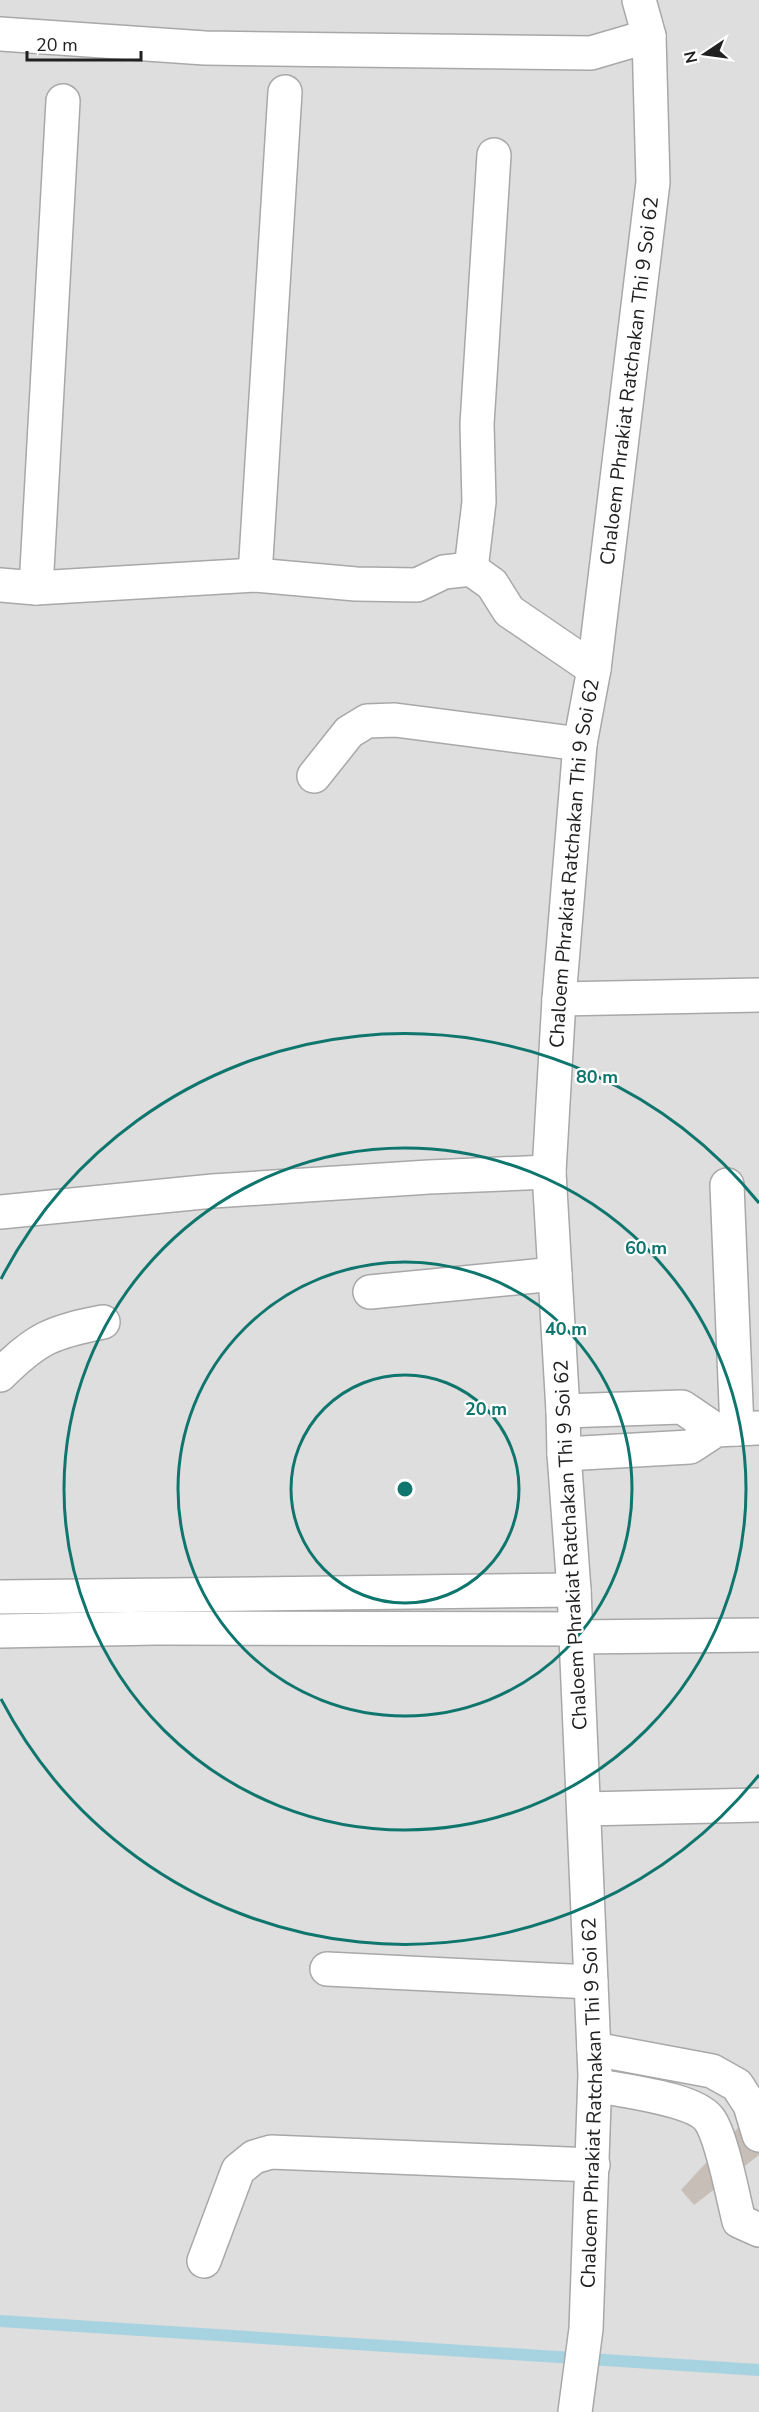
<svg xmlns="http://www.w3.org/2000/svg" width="759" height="2412" viewBox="0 0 759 2412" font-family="'Nunito Sans',sans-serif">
	<rect width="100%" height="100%" fill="#f2eee8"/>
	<rect fill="#dfdede" x="0" y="0" width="759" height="2412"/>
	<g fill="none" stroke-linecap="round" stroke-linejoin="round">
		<path stroke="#a7d3e0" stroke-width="12" d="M0 2321 759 2370"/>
	</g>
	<path fill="#c7beb7" d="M759 2105V2155L694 2205 681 2190Z"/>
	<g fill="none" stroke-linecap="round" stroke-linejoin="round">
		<g stroke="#a8a8a8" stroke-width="36">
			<g id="minor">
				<path d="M0 34 205 48 591 53 649 36"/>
				<path d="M471 569 492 584 509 611 594 669"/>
				<path d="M255 575 285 92"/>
				<path d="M0 585 36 588 255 575 356 584 417 585 444 572 471 569 479 502 477 424 494 155"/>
				<path d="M36 588 63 101"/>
				<path d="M314 776 349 732 367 721 395 720 580 744"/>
				<path d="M559 999 759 995"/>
				<path d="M727 1185 737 1429"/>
				<path d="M0 1212 213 1191 429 1177 549 1172"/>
				<path d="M370 1292 555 1274"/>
				<path d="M0 1375C37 1338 52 1332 103 1322"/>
				<path d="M563 1411 682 1407 716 1430"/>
				<path d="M564 1454 690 1447 716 1430 757 1428"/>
				<path d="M0 1597 574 1590"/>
				<path d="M0 1631 156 1628 575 1629"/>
				<path d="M576 1637 759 1635"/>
				<path d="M584 1809 759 1805"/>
				<path d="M327 1969 591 1982"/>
				<path d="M594 2049 712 2071 737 2085 750 2105 759 2135"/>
				<path d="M595 2085C622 2091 693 2098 709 2119 722 2136 733 2198 739 2221L759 2230"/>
				<path d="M204 2261 238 2170 254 2157 271 2152 593 2165"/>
				<path id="s1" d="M575 2412 586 2329 595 2075 574 1590 564 1454 563 1411 549 1172 559 999 580 744 594 669 653 182 649 36 639 0"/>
			</g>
		</g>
		<use href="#minor" stroke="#fff" stroke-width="33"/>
	</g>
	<g fill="none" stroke="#0f766e" stroke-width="3">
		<circle cx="405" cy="1489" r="114"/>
		<circle cx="405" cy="1489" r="227"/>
		<circle cx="405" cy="1489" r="341"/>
		<path d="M759 1775A455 455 0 0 1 1 1699M1 1279A455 455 0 0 1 759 1203"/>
	</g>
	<g text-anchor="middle" stroke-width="4.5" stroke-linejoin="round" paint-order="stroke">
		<g font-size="20" fill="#212121" stroke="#fff">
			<text dy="7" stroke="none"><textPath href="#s1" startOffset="2038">Chaloem Phrakiat Ratchakan Thi 9 Soi 62</textPath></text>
			<text dy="7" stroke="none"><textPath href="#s1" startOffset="1552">Chaloem Phrakiat Ratchakan Thi 9 Soi 62</textPath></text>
			<text transform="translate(570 1545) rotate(-93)" y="7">Chaloem Phrakiat Ratchakan Thi 9 Soi 62</text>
			<text dy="7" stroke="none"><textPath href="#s1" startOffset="310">Chaloem Phrakiat Ratchakan Thi 9 Soi 62</textPath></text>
		</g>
	</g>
	<circle cx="405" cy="1489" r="9" fill="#0f766e" stroke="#fff" stroke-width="3"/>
	<g font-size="18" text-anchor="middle" font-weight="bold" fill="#0f766e" stroke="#fff" stroke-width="4.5" stroke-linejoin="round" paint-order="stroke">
		<text x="597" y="1083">80 m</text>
		<text x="646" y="1254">60 m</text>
		<text x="566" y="1335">40 m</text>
		<text x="486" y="1415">20 m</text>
	</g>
	<g transform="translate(705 54) rotate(257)" stroke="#ffffff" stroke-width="4.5" paint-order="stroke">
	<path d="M0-4.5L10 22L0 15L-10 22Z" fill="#212121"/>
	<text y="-9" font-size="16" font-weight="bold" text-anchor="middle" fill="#212121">N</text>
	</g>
	<path d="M27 51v9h114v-9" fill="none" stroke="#212121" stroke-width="3"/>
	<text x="36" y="51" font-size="18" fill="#212121" stroke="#ffffff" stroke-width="4.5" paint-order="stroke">20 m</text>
</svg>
